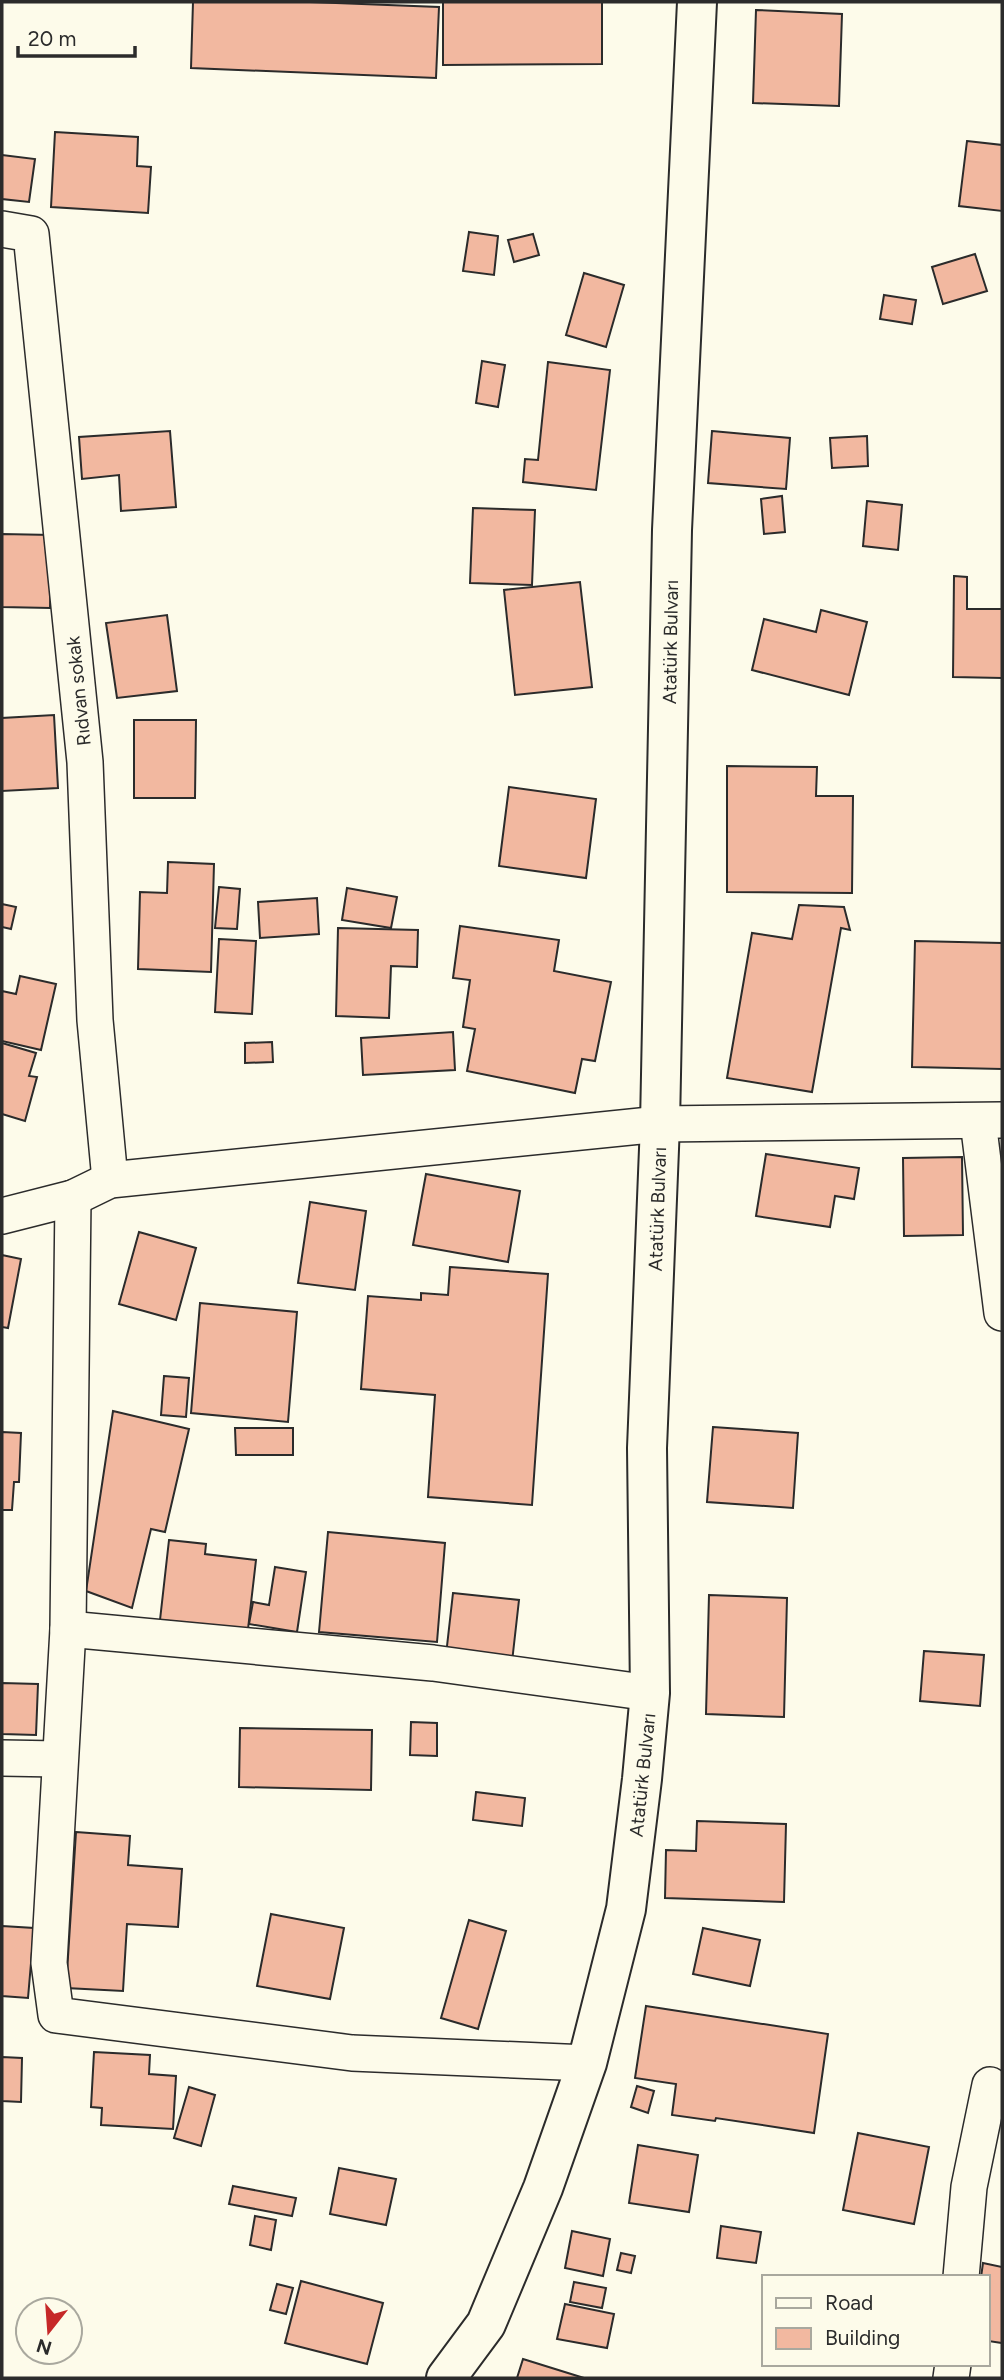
<svg xmlns="http://www.w3.org/2000/svg" width="1004" height="2380" viewBox="0 0 1004 2380" font-family="Figtree,sans-serif">
	<rect width="100%" height="100%" fill="#fdfbea"/>
	<g fill="#f2b8a0" stroke="#2b2b2b" stroke-width="2">
		<path d="M193 2H310L439 7 436 78 191 68Z"/>
		<path d="M443 2H602V64L443 65Z"/>
		<path d="M756 10 842 14 839 106 753 103Z"/>
		<path d="M55 132 138 137 137 166 151 167 148 213 51 207Z"/>
		<path d="M967 141 1002 145V211L959 206Z"/>
		<path d="M2 155 35 159 29 202 2 199Z"/>
		<path d="M469 232 498 236 494 275 463 271Z"/>
		<path d="M533 234 539 255 514 262 508 240Z"/>
		<path d="M975 254 987 291 943 304 932 267Z"/>
		<path d="M584 273 624 285 606 347 566 335Z"/>
		<path d="M884 295 916 300 912 324 880 319Z"/>
		<path d="M482 361 505 365 498 407 476 403Z"/>
		<path d="M548 362 610 370 596 490 523 482 525 459 538 460Z"/>
		<path d="M170 431 176 507 121 511 119 475 82 479 79 437Z"/>
		<path d="M712 431 790 438 786 489 708 483Z"/>
		<path d="M867 436 868 466 832 468 830 438Z"/>
		<path d="M782 496 785 532 764 534 761 499Z"/>
		<path d="M867 501 902 505 898 550 863 546Z"/>
		<path d="M473 508 535 510 532 585 470 583Z"/>
		<path d="M2 534 52 535 50 608 2 607Z"/>
		<path d="M954 576 967 577V609H1002V678L953 677Z"/>
		<path d="M580 582 592 687 515 695 504 590Z"/>
		<path d="M821 610 867 622 849 695 752 670 764 619 816 632Z"/>
		<path d="M167 615 177 691 117 698 106 623Z"/>
		<path d="M54 715 58 788 2 791V718Z"/>
		<path d="M134 720H196L195 798H134Z"/>
		<path d="M727 766 817 767 816 796H853L852 893 727 892Z"/>
		<path d="M509 787 596 799 586 878 499 866Z"/>
		<path d="M168 862 214 864 211 972 138 969 140 892 167 893Z"/>
		<path d="M219 887 240 889 237 929 215 928Z"/>
		<path d="M347 888 397 897 391 928 342 920Z"/>
		<path d="M317 898 319 934 260 938 258 902Z"/>
		<path d="M2 904 16 907 11 929 2 927Z"/>
		<path d="M799 905 844 907 850 930 841 928 812 1092 727 1078 752 933 792 939Z"/>
		<path d="M460 926 559 940 554 971 611 982 595 1061 582 1059 575 1093 467 1071 475 1029 463 1027 470 980 453 978Z"/>
		<path d="M338 928 418 930 417 967 391 966 389 1018 336 1016Z"/>
		<path d="M219 939 256 941 252 1014 215 1012Z"/>
		<path d="M915 941 1002 943V1069L912 1067Z"/>
		<path d="M20 976 56 984 41 1050 2 1041V991L16 994Z"/>
		<path d="M453 1032 455 1070 363 1075 361 1038Z"/>
		<path d="M272 1042 273 1062 245 1063V1043Z"/>
		<path d="M2 1043 36 1053 29 1076 37 1077 25 1121 2 1114Z"/>
		<path d="M766 1154 859 1168 854 1199 835 1196 830 1227 756 1216Z"/>
		<path d="M962 1157 963 1235 904 1236 903 1158Z"/>
		<path d="M426 1174 520 1191 508 1262 413 1245Z"/>
		<path d="M310 1202 366 1211 355 1290 298 1283Z"/>
		<path d="M139 1232 196 1248 176 1320 119 1304Z"/>
		<path d="M2 1255 21 1259 8 1328 2 1327Z"/>
		<path d="M450 1267 548 1274 532 1505 428 1497 435 1395 361 1389 368 1296 421 1300V1293L448 1295Z"/>
		<path d="M200 1303 297 1312 288 1422 191 1413Z"/>
		<path d="M164 1376 189 1378 186 1417 161 1415Z"/>
		<path d="M113 1411 189 1429 165 1532 151 1529 132 1608 86 1591Z"/>
		<path d="M713 1427 798 1433 793 1508 707 1502Z"/>
		<path d="M235 1428H293V1455H236Z"/>
		<path d="M2 1432 21 1433 19 1482H14L12 1510H2Z"/>
		<path d="M328 1532 445 1543 437 1642 319 1632Z"/>
		<path d="M169 1540 206 1544 205 1554 256 1560 248 1629 160 1620Z"/>
		<path d="M275 1567 306 1572 297 1632 249 1624 253 1602 269 1605Z"/>
		<path d="M453 1593 519 1600 512 1662 446 1655Z"/>
		<path d="M709 1595 787 1598 784 1717 706 1714Z"/>
		<path d="M924 1651 984 1655 980 1706 920 1701Z"/>
		<path d="M2 1683 38 1684 36 1735 2 1734Z"/>
		<path d="M411 1722 437 1723V1756L410 1755Z"/>
		<path d="M240 1728 372 1730 371 1790 239 1787Z"/>
		<path d="M476 1792 525 1798 522 1826 473 1820Z"/>
		<path d="M697 1821 786 1824 784 1902 665 1898 666 1850 696 1851Z"/>
		<path d="M76 1832 130 1836 128 1865 182 1869 178 1927 127 1924 123 1991 66 1988Z"/>
		<path d="M271 1914 344 1928 330 1999 257 1986Z"/>
		<path d="M469 1920 506 1931 478 2029 441 2018Z"/>
		<path d="M2 1926 34 1928 28 1998 2 1996Z"/>
		<path d="M703 1928 760 1940 750 1986 693 1974Z"/>
		<path d="M646 2006 828 2034 814 2133 716 2118 715 2121 672 2115 676 2084 635 2078Z"/>
		<path d="M94 2052 150 2055 149 2074 176 2076 173 2129 101 2125 102 2108 91 2107Z"/>
		<path d="M2 2057 22 2058 21 2102 2 2101Z"/>
		<path d="M637 2086 654 2091 648 2113 631 2107Z"/>
		<path d="M189 2087 215 2095 201 2146 174 2138Z"/>
		<path d="M858 2133 929 2147 914 2224 843 2210Z"/>
		<path d="M638 2145 698 2155 689 2212 629 2203Z"/>
		<path d="M339 2168 396 2179 386 2225 330 2214Z"/>
		<path d="M233 2186 296 2198 292 2216 229 2204Z"/>
		<path d="M255 2216 276 2220 271 2250 250 2245Z"/>
		<path d="M721 2226 761 2232 756 2263 717 2258Z"/>
		<path d="M572 2231 610 2239 603 2276 565 2268Z"/>
		<path d="M621 2253 635 2256 631 2273 617 2270Z"/>
		<path d="M983 2263 1002 2267V2343L988 2341V2277H981Z"/>
		<path d="M301 2281 383 2303 367 2364 285 2343Z"/>
		<path d="M574 2282 606 2288 602 2308 570 2302Z"/>
		<path d="M277 2284 293 2288 286 2314 270 2310Z"/>
		<path d="M565 2304 614 2314 607 2348 557 2339Z"/>
		<path d="M523 2359 584 2378H517Z"/>
	</g>
	<g fill="none" stroke-linecap="round" stroke-linejoin="round">
		<g stroke="#2b2b2b" stroke-width="38">
			<g id="street">
				<path d="M2 229 31 234 85 762 95 1020 110 1180"/>
				<path d="M978 1121 1002 1313"/>
				<path d="M73 1198 68 1629 49 1963 56 2015 352 2053 587 2063"/>
				<path d="M2 1216 73 1198 110 1180 660 1124 1002 1120"/>
				<path d="M68 1629 433 1663 650 1693"/>
				<path d="M2 1758 59 1759"/>
				<path d="M961 2277 969 2187 990 2085"/>
				<path d="M951 2378 953 2364"/>
			</g>
		</g>
		<g stroke="#2b2b2b" stroke-width="42">
			<path id="secondary" d="M446 2378 486 2324 543 2188 587 2063 626 1909 642 1779 650 1693 647 1448 660 1124 672 530 697 2"/>
		</g>
		<use href="#street" stroke="#fdfbea" stroke-width="35"/>
		<use href="#secondary" stroke="#fdfbea" stroke-width="38"/>
	</g>
	<g text-anchor="middle" stroke-width="5" stroke-linejoin="round" paint-order="stroke">
		<g font-size="19" fill="#2b2b2b" stroke="#fdfbea">
			<text transform="translate(670 642) rotate(-89)" y="7">Atatürk Bulvarı</text>
			<text transform="translate(78 691) rotate(-96)" y="7">Rıdvan sokak</text>
			<text transform="translate(657 1209) rotate(-88)" y="7">Atatürk Bulvarı</text>
			<text transform="translate(642 1775) rotate(-84)" y="7">Atatürk Bulvarı</text>
		</g>
	</g>
	<rect width="1004" height="2380" fill="none" stroke="#2b2b2b" stroke-width="7"/>
	<rect x="762" y="2275" width="228" height="91" fill="#fdfbea" stroke="#a9a89e" stroke-width="2"/>
	<rect x="776" y="2298" width="35" height="10" fill="#fdfbea" stroke="#a9a89e" stroke-width="2"/>
	<text x="825" y="2310" font-size="21" fill="#2b2b2b">Road</text>
	<rect x="776" y="2328" width="35" height="21" fill="#f2b8a0" stroke="#a9a89e" stroke-width="2"/>
	<text x="825" y="2345" font-size="21" fill="#2b2b2b">Building</text>
	<g transform="translate(49 2331) rotate(197)"><circle r="33" fill="#fdfbea" stroke="#a9a89e" stroke-width="2"/>
	<path d="M0-5L12 26L0 18L-12 26Z" fill="#c62828"/>
	<text y="-10" font-size="19" font-weight="bold" text-anchor="middle" fill="#2b2b2b">N</text>
	</g>
	<path d="M18 46v10h117v-10" fill="none" stroke="#2b2b2b" stroke-width="3.5"/>
	<text x="28" y="46" font-size="21" fill="#2b2b2b" stroke="#fdfbea" stroke-width="5" paint-order="stroke">20 m</text>
</svg>
